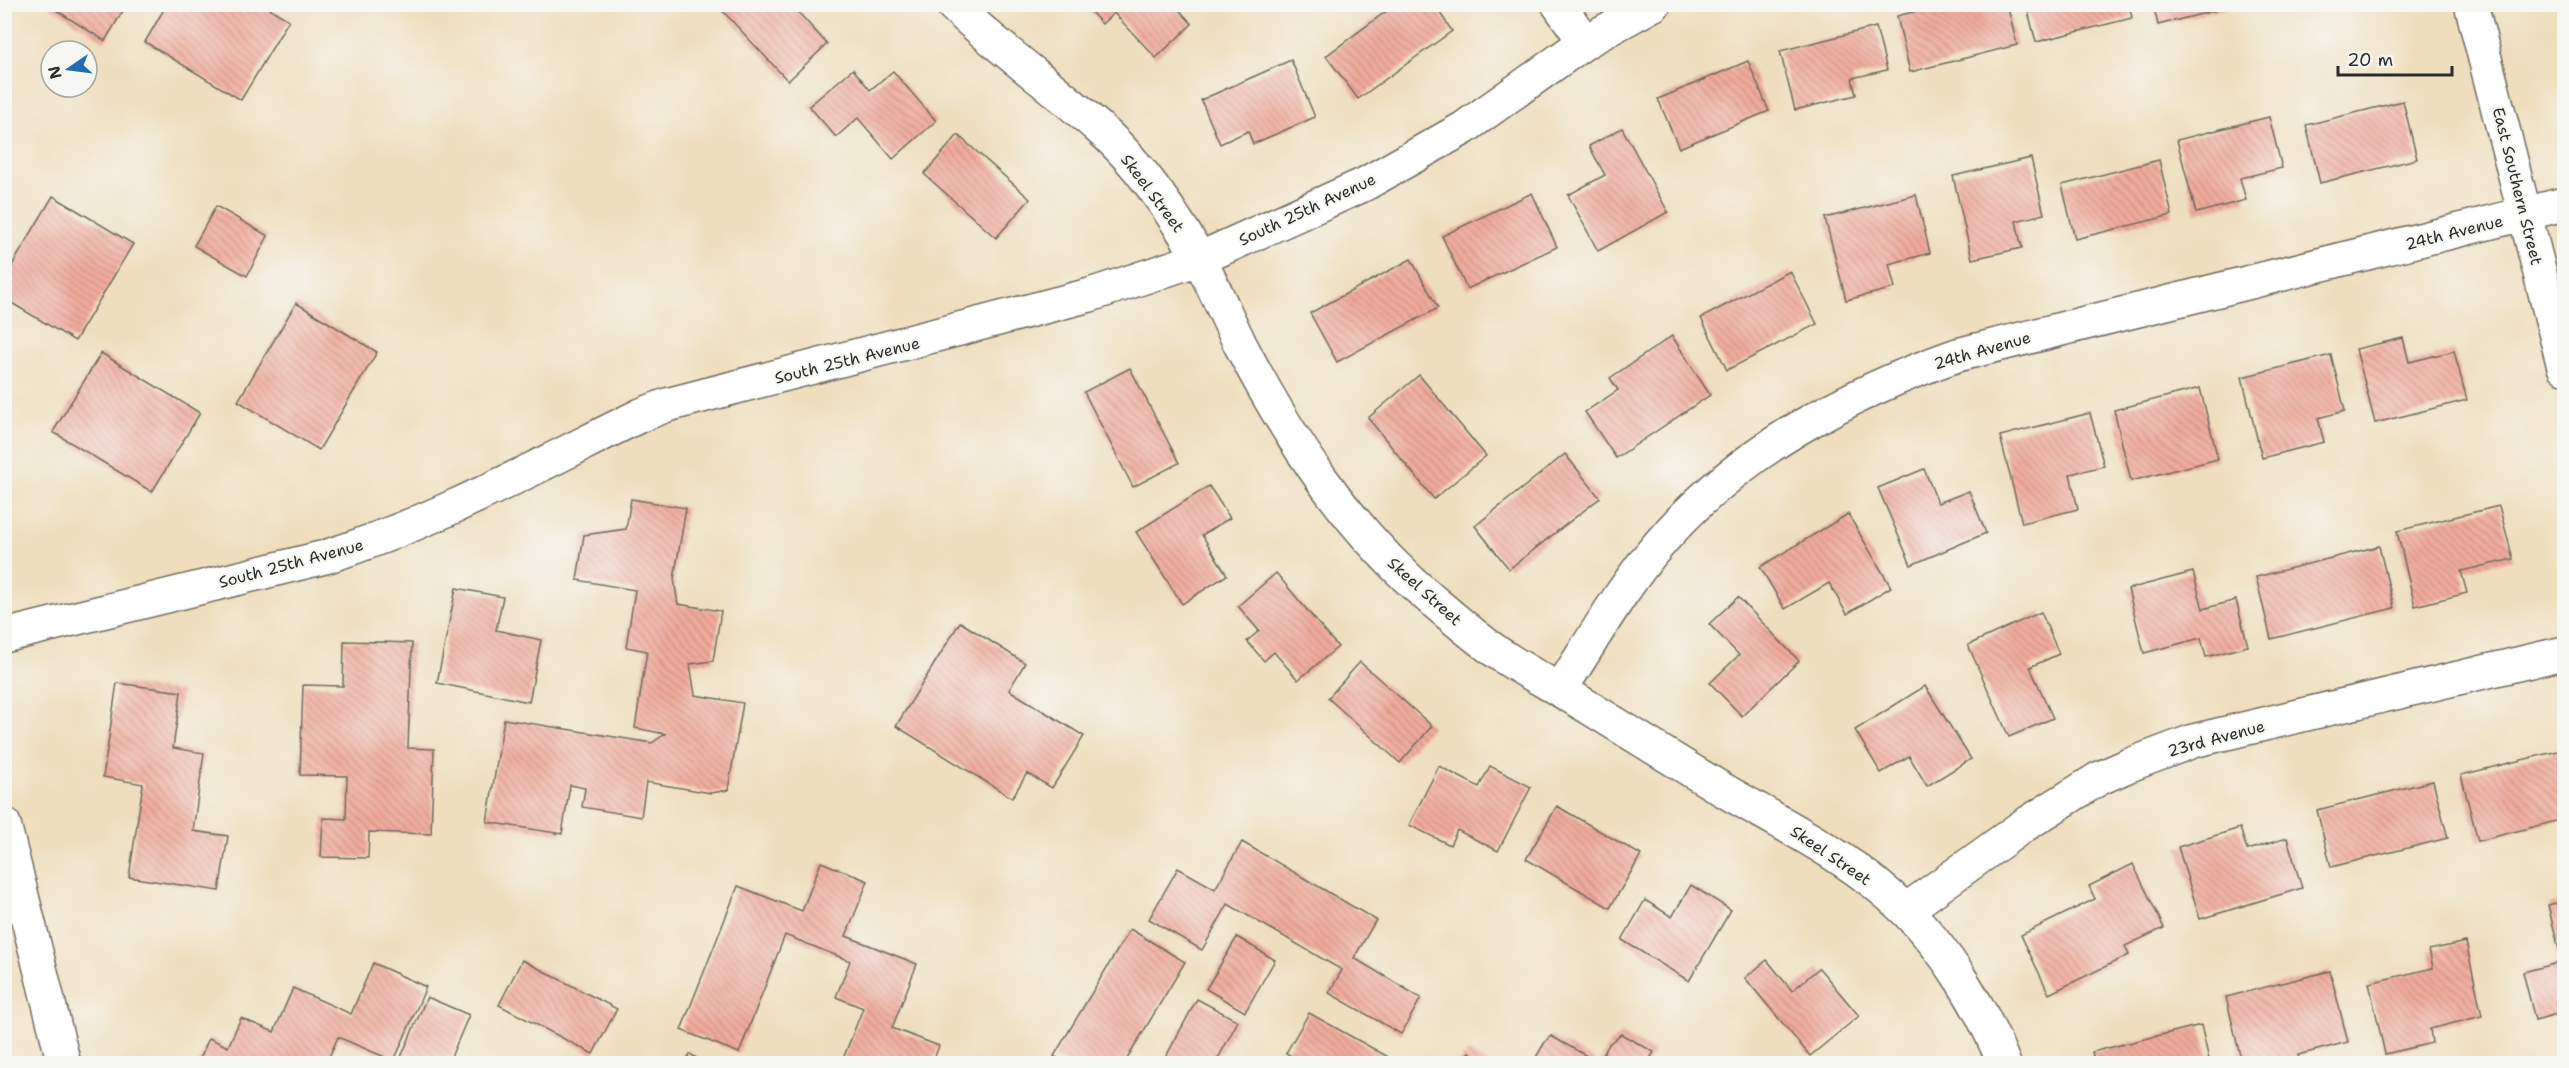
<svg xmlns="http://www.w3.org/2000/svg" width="2569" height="1068" viewBox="0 0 2569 1068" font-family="'Shantell Sans',sans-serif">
	<defs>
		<pattern id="building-back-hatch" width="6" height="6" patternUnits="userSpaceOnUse" patternTransform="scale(1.5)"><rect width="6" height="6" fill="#f1ac9c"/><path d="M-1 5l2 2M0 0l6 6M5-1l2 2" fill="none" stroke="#c38c7f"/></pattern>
	</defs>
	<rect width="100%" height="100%" fill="#f6f6f2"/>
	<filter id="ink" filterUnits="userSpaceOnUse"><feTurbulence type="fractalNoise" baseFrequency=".0167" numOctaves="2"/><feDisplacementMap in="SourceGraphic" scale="12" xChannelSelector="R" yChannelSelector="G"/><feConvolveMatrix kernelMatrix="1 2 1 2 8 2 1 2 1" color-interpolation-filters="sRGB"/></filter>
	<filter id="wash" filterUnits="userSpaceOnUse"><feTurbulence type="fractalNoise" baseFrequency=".008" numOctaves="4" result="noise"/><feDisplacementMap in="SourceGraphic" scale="24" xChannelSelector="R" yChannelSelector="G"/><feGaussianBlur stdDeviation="1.35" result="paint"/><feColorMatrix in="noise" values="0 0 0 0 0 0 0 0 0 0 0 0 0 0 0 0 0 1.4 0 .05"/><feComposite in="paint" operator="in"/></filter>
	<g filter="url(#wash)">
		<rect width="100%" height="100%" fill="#efdebd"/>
		<g id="blocks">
			<g fill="url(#building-back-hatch)">
				<path d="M46 4H127L105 41Z"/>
				<path d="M167 4H262L289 20 241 100 145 42Z"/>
				<path d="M724 4H791L827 44 788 81 720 8Z"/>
				<path d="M1084 4H1174L1192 24 1156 58 1114 13 1102 24Z"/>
				<path d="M1396 4H1434L1452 31 1358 99 1326 56Z"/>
				<path d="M1944 4H2007L2017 45 1910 72 1897 16Z"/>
				<path d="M2026 4H2129L2132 18 2036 42Z"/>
				<path d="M2153 4H2237V5L2158 25Z"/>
				<path d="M1876 27 1887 70 1852 78 1856 95 1795 110 1780 51Z"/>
				<path d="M1291 60 1315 117 1253 144 1248 131 1220 144 1201 100Z"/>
				<path d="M1748 61 1769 111 1679 148 1658 99Z"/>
				<path d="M853 69 870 90 893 71 936 121 893 159 858 118 836 137 809 106Z"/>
				<path d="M2403 101 2417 159 2320 183 2306 125Z"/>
				<path d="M2269 117 2282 168 2240 178 2246 200 2196 213 2177 140Z"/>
				<path d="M1622 128 1668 212 1598 251 1568 195 1605 175 1589 146Z"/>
				<path d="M958 135 1030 199 996 238 924 174Z"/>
				<path d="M2031 158 2044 214 2016 221 2022 248 1972 259 1953 176Z"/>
				<path d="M2159 160 2172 215 2075 239 2062 185Z"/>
				<path d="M1532 193 1557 247 1467 289 1442 236Z"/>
				<path d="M1916 195 1930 253 1889 264 1895 288 1846 300 1825 218Z"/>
				<path d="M53 196 133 244 75 341 5 299V277Z"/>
				<path d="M216 206 268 236 247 276 194 246Z"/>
				<path d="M1411 259 1438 308 1337 362 1310 313Z"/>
				<path d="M1790 271 1817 324 1727 370 1701 318Z"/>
				<path d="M296 303 377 352 319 450 238 401Z"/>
				<path d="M1672 336 1710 395 1616 458 1585 412 1618 390 1610 378Z"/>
				<path d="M2403 338 2409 362 2454 351 2467 400 2375 423 2356 349Z"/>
				<path d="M101 353 200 413 152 492 53 432Z"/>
				<path d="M2331 355 2345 411 2318 418 2324 442 2262 458 2242 377Z"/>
				<path d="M1130 368 1179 463 1133 487 1084 392Z"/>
				<path d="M1419 375 1486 456 1434 499 1368 418Z"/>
				<path d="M2200 388 2218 459 2131 481 2114 410Z"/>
				<path d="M2090 413 2104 466 2070 474 2078 509 2022 523 2000 436Z"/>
				<path d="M1565 454 1600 498 1509 569 1475 526Z"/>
				<path d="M1924 469 1938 503 1969 491 1986 533 1911 565 1878 488Z"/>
				<path d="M1209 486 1230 518 1202 535 1227 575 1182 604 1136 532Z"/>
				<path d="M631 499 686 508 674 579 678 604 721 611 713 661 690 664 695 695 743 703 728 790 711 793 646 782 641 817 582 807 585 788 570 785 562 834 487 822 504 719 652 743 665 734 635 728 647 651 626 647 635 590 577 580 584 535 626 529Z"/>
				<path d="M2499 506 2513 559 2461 571 2467 593 2415 606 2397 531Z"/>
				<path d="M1848 514 1891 587 1847 614 1829 583 1785 609 1760 567Z"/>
				<path d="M2379 546 2394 608 2271 639 2256 577Z"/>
				<path d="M2193 572 2203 609 2236 600 2248 646 2206 657 2201 638 2144 653 2128 589Z"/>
				<path d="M1276 573 1338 647 1298 680 1274 652 1264 661 1247 641 1259 631 1238 606Z"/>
				<path d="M456 588 503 597 496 630 541 640 529 702 437 683Z"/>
				<path d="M1738 597 1799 661 1742 716 1710 683 1739 655 1709 624Z"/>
				<path d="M2041 612 2059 654 2030 667 2053 718 2009 737 1968 645Z"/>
				<path d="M960 622 1025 663 1009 690 1084 736 1052 788 1027 773 1012 798 896 726Z"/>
				<path d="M344 641 412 643 408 748 434 749 431 834 369 832 368 858 321 857 323 818 346 819 347 776 300 775 303 685 343 686Z"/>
				<path d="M1360 662 1432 726 1400 763 1328 698Z"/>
				<path d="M117 683 181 692 173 748 204 753 193 831 228 836 219 891 129 877 143 784 103 777Z"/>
				<path d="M1925 686 1971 759 1927 786 1909 756 1881 773 1855 730Z"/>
				<path d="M2562 750 2564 762V819L2478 841 2461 775Z"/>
				<path d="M1439 766 1479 787 1490 766 1531 787 1498 851 1457 830 1450 845 1409 825Z"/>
				<path d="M2433 781 2448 838 2331 867 2317 810Z"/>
				<path d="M1557 806 1641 855 1610 908 1526 859Z"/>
				<path d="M2240 828 2247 850 2287 838 2302 888 2200 919 2178 847Z"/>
				<path d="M1242 842 1376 920 1354 958 1421 998 1401 1034 1329 993 1342 970 1228 904 1202 950 1149 919 1178 868 1215 889Z"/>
				<path d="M821 862 868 881 846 936 917 964 892 1028 939 1046 932 1064H919L908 1059 906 1064H841L863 1008 836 997 850 961 785 935 739 1053 681 1030 738 886 802 911Z"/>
				<path d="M2133 864 2164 928 2125 946 2129 955 2049 994 2021 935 2095 899 2089 886Z"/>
				<path d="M1691 885 1731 910 1689 981 1622 940 1645 900 1672 917Z"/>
				<path d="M2564 901V1012L2535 1020 2523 972 2562 962 2548 905Z"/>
				<path d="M1130 929 1185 962 1124 1064H1066L1054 1056Z"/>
				<path d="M1237 937 1275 960 1245 1012 1206 989Z"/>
				<path d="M2466 942 2482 1016 2430 1029 2432 1043 2385 1054 2369 983 2433 968 2429 950Z"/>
				<path d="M522 960 617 1009 593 1054 499 1005Z"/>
				<path d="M1767 960 1792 991 1819 968 1859 1016 1810 1056 1745 978Z"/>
				<path d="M373 963 426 987 394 1061 338 1037 326 1064 198 1063 209 1038 228 1047 241 1018 274 1032 293 988 351 1014Z"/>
				<path d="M2330 971 2348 1042 2298 1055 2301 1064H2242L2226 997Z"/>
				<path d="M427 997 469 1015 448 1064H398Z"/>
				<path d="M1197 999 1238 1021 1215 1064H1162Z"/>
				<path d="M1309 1013 1392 1059 1389 1064H1305L1286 1053Z"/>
				<path d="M2201 1025 2210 1064H2095L2092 1052Z"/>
				<path d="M1621 1034 1654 1052 1647 1064H1532L1545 1042 1551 1036 1599 1063 1609 1044Z"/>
				<path d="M1469 1052 1488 1064H1456Z"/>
				<path d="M690 1054 706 1064H684Z"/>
			</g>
		</g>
	</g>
	<g filter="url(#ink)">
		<use href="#blocks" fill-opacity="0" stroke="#706a5e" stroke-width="1.5"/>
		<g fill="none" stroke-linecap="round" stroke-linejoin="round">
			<g stroke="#706a5e" stroke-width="36">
				<g id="street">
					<path d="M952 4C998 48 1051 85 1099 128 1129 154 1155 188 1177 222 1203 260 1220 303 1240 344 1289 439 1349 530 1432 600 1455 619 1479 641 1504 657 1525 671 1548 683 1570 696 1620 726 1670 758 1720 788 1783 825 1853 858 1905 910 1946 949 1984 1011 2004 1064"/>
					<path d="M1558 4 1585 42"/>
					<path d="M4 636 325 557C435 522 537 466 641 415L667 405 1090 295 1199 259 1365 184 1464 128 1585 42 1654 4"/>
					<path d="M1560 690C1592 641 1622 587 1660 543 1739 451 1845 395 1957 355L2564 204"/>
					<path d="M1906 910 2023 826 2098 779 2127 766 2193 741 2564 653"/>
				</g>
			</g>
			<g stroke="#706a5e" stroke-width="36">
				<g id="secondary">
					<path d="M2471 4 2564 367"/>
					<path d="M4 824 64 1064"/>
				</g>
			</g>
			<use href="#street" stroke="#fff" stroke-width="33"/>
			<use href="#secondary" stroke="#fff" stroke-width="33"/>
		</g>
	</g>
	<g text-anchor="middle" stroke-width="4.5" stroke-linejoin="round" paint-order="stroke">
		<g font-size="16" fill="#2b2b2b" stroke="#f6f6f2">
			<text transform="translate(2518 186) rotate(76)" y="6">East Southern Street</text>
			<text transform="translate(1153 193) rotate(53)" y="6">Skeel Street</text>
			<text transform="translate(1307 209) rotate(-25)" y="6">South 25th Avenue</text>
			<text transform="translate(2454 232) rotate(-14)" y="6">24th Avenue</text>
			<text transform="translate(1982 350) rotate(-16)" y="6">24th Avenue</text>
			<text transform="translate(847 360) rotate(-14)" y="6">South 25th Avenue</text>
			<text transform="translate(291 563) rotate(-15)" y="6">South 25th Avenue</text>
			<text transform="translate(1425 591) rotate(42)" y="6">Skeel Street</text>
			<text transform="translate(2216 738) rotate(-15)" y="6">23rd Avenue</text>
			<text transform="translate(1831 855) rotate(34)" y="6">Skeel Street</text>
		</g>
	</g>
	<rect width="2569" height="1068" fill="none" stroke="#f6f6f2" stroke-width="24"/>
	<g transform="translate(69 69) rotate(256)"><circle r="28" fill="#f6f6f2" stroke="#a5a5a2" stroke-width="1.5"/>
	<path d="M0-4.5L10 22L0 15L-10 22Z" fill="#1f6fb2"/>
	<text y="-9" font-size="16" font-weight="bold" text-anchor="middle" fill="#2b2b2b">N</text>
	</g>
	<path d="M2338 66v9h114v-9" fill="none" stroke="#2b2b2b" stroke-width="3"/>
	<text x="2347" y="66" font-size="18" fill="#2b2b2b" stroke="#f6f6f2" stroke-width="4.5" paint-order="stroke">20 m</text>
</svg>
